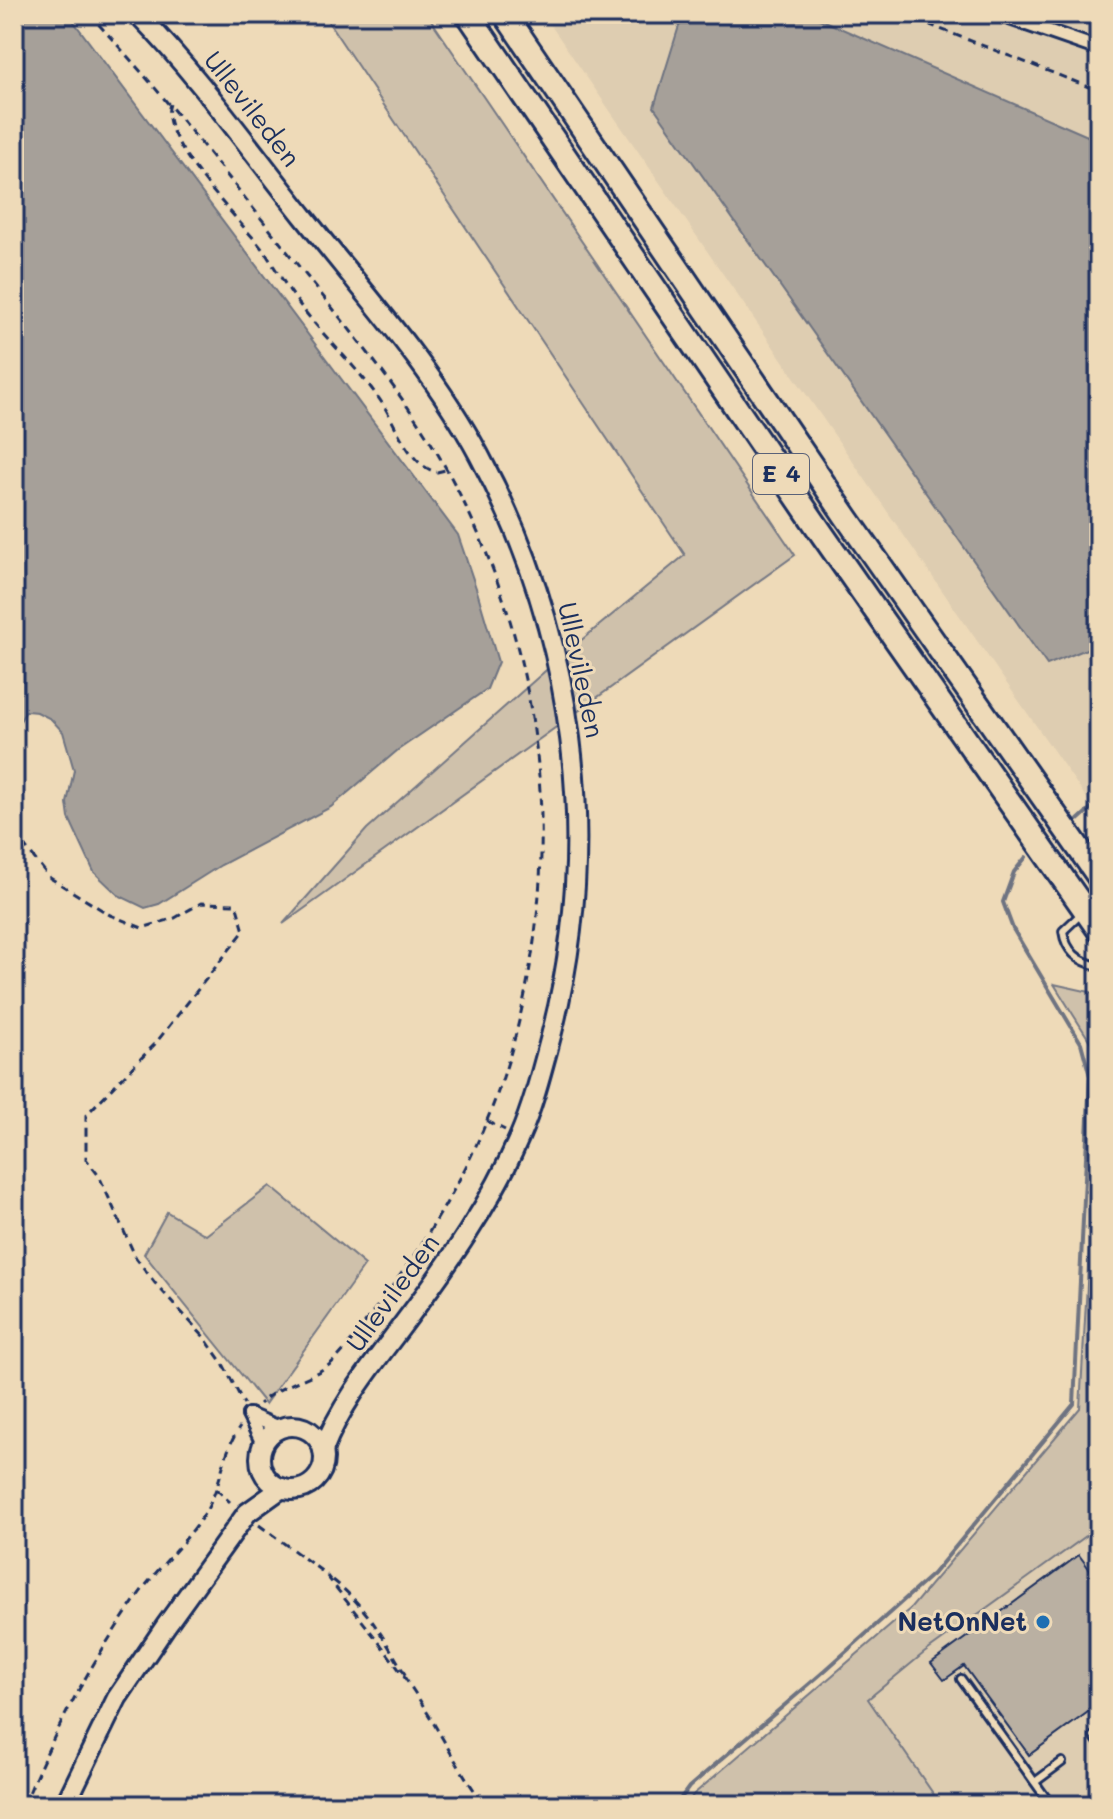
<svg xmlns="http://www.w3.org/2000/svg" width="1113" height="1819" viewBox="0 0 1113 1819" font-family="Mali,sans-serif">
	<rect width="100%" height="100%" fill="#eedab8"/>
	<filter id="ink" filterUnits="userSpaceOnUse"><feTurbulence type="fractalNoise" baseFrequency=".0125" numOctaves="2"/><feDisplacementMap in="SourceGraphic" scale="16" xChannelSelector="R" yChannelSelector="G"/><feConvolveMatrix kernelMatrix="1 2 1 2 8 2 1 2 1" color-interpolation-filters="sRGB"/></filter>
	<g filter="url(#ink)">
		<g fill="#decdb1">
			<path d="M543 14H1099V816L950 602Z"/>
			<path d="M1089 1534 1099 1547V1805H941L868 1699 924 1653Z"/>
		</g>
		<g fill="#cfc1ab" stroke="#757884" stroke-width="2">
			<path d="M323 14H427L795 555 283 924 367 829 562 656 685 555Z"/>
			<path d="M1054 984 1099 994V1547L1089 1534 924 1653 868 1699 941 1805H686L694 1794 911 1608 1080 1408 1099 1071 1091 1043Z"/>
			<path d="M270 1186 365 1265 265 1404 144 1254 167 1212 206 1235Z"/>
		</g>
		<g fill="#a6a099" stroke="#6e7381" stroke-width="2">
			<path d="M22 14H68L458 535 477 591 498 662 487 689 398 750 331 807 221 865 159 904 145 908 118 895 94 872 69 818 67 803 74 770 63 732 51 719 37 712 26 711 14 731V17Z"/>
			<path d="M692 14H808L1099 141V644L1047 665 654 107 679 26Z"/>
		</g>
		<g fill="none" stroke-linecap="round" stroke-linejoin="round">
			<g stroke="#6e7381" stroke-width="4">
				<path d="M1078 820 1099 801"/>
				<path d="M676 1805 689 1787 821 1674 933 1574 1074 1404 1090 1076 1081 1043 1013 929 1003 902 1014 872 1026 857"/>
			</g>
		</g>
		<path fill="#bab0a2" stroke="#1b2f5e" stroke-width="2" d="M1079 1555 1099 1582V1704L1029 1755 964 1666 944 1680 931 1663Z"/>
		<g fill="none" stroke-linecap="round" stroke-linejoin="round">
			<g stroke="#1b2f5e" stroke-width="12">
				<g id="lane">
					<path d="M1081 914 1063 931C1066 952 1079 962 1099 966"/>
					<path d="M961 1679 1051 1805"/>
					<path d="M1094 1736 1099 1743"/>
					<path d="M1035 1782 1062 1762"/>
				</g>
			</g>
			<g stroke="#1b2f5e" stroke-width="18">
				<g id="street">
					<path d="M998 14 1099 49"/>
					<path d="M249 1415 280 1428"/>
					<path d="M249 1415 263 1444"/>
				</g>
			</g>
			<g stroke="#1b2f5e" stroke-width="24">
				<g id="secondary">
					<path d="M138 14C199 77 250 149 304 217 365 294 433 369 479 455 575 633 602 840 551 1036 542 1070 533 1106 519 1138 491 1203 449 1263 407 1319 376 1361 342 1401 323 1450"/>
					<circle cx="292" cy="1458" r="32"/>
					<path d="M65 1805 117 1698 165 1627 247 1513 282 1488"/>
				</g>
			</g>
			<g stroke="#1b2f5e" stroke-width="28">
				<g id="highway">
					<path d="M468 14 822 534 1099 930"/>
					<path d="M505 14 847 518 1099 877"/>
				</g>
			</g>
			<g stroke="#1b2f5e" stroke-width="3" stroke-dasharray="8 6" stroke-linecap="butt">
				<path d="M89 14C162 92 227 175 293 259 347 327 405 394 447 470 543 645 565 841 516 1033 490 1135 440 1225 376 1308 363 1325 351 1344 336 1359 313 1381 284 1381 259 1404"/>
				<path d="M902 14 1099 91"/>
				<path d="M170 104C156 140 245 224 266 254 280 276 294 299 311 319 334 347 362 373 382 403 397 426 409 466 437 472L445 470"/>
				<path d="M14 833 50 878 110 915 142 928 175 918 201 903 236 904 244 931 155 1044 86 1115V1159L99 1176 136 1258 155 1283 204 1337 223 1364 244 1404"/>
				<path d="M487 1121 505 1130"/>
				<path d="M216 1489 230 1502"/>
				<path d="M259 1525 327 1575"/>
				<path d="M327 1576C356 1614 387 1650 413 1690 438 1727 457 1769 485 1805"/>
				<path d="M333 1580C367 1607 386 1641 407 1678"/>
				<path d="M24 1805C55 1729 90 1664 137 1597 158 1567 187 1542 206 1511 222 1484 222 1453 240 1427"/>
			</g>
			<use href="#lane" stroke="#eedab8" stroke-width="6"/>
			<use href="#street" stroke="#eedab8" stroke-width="12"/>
			<use href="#secondary" stroke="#eedab8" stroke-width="18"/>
			<use href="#highway" stroke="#eedab8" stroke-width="22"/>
		</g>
	</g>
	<circle fill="#1f6fb2" stroke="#eedab8" stroke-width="3" cx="1043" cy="1622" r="8"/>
	<g text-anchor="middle" stroke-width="6" stroke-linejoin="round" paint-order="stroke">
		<rect fill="#eedab8" stroke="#5a6279" stroke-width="2" x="753" y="454" width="56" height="40" rx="6"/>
		<g font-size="24" font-weight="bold" fill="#1b2f5e">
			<text x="781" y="482">E 4</text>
		</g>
		<g font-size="26" fill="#1b2f5e" stroke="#eedab8">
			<text transform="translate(252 109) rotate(52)" y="9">Ullevileden</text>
			<text transform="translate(581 670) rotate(78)" y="9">Ullevileden</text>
			<text transform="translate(393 1293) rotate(-54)" y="9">Ullevileden</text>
		</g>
		<g font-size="26" font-weight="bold" fill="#1b2f5e" stroke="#eedab8" text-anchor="end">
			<text x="1027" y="1631">NetOnNet</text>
		</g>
	</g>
	<rect width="1113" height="1819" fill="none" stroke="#eedab8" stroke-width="48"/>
	<rect x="24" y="24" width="1065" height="1771" fill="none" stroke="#1b2f5e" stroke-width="3" filter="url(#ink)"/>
</svg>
